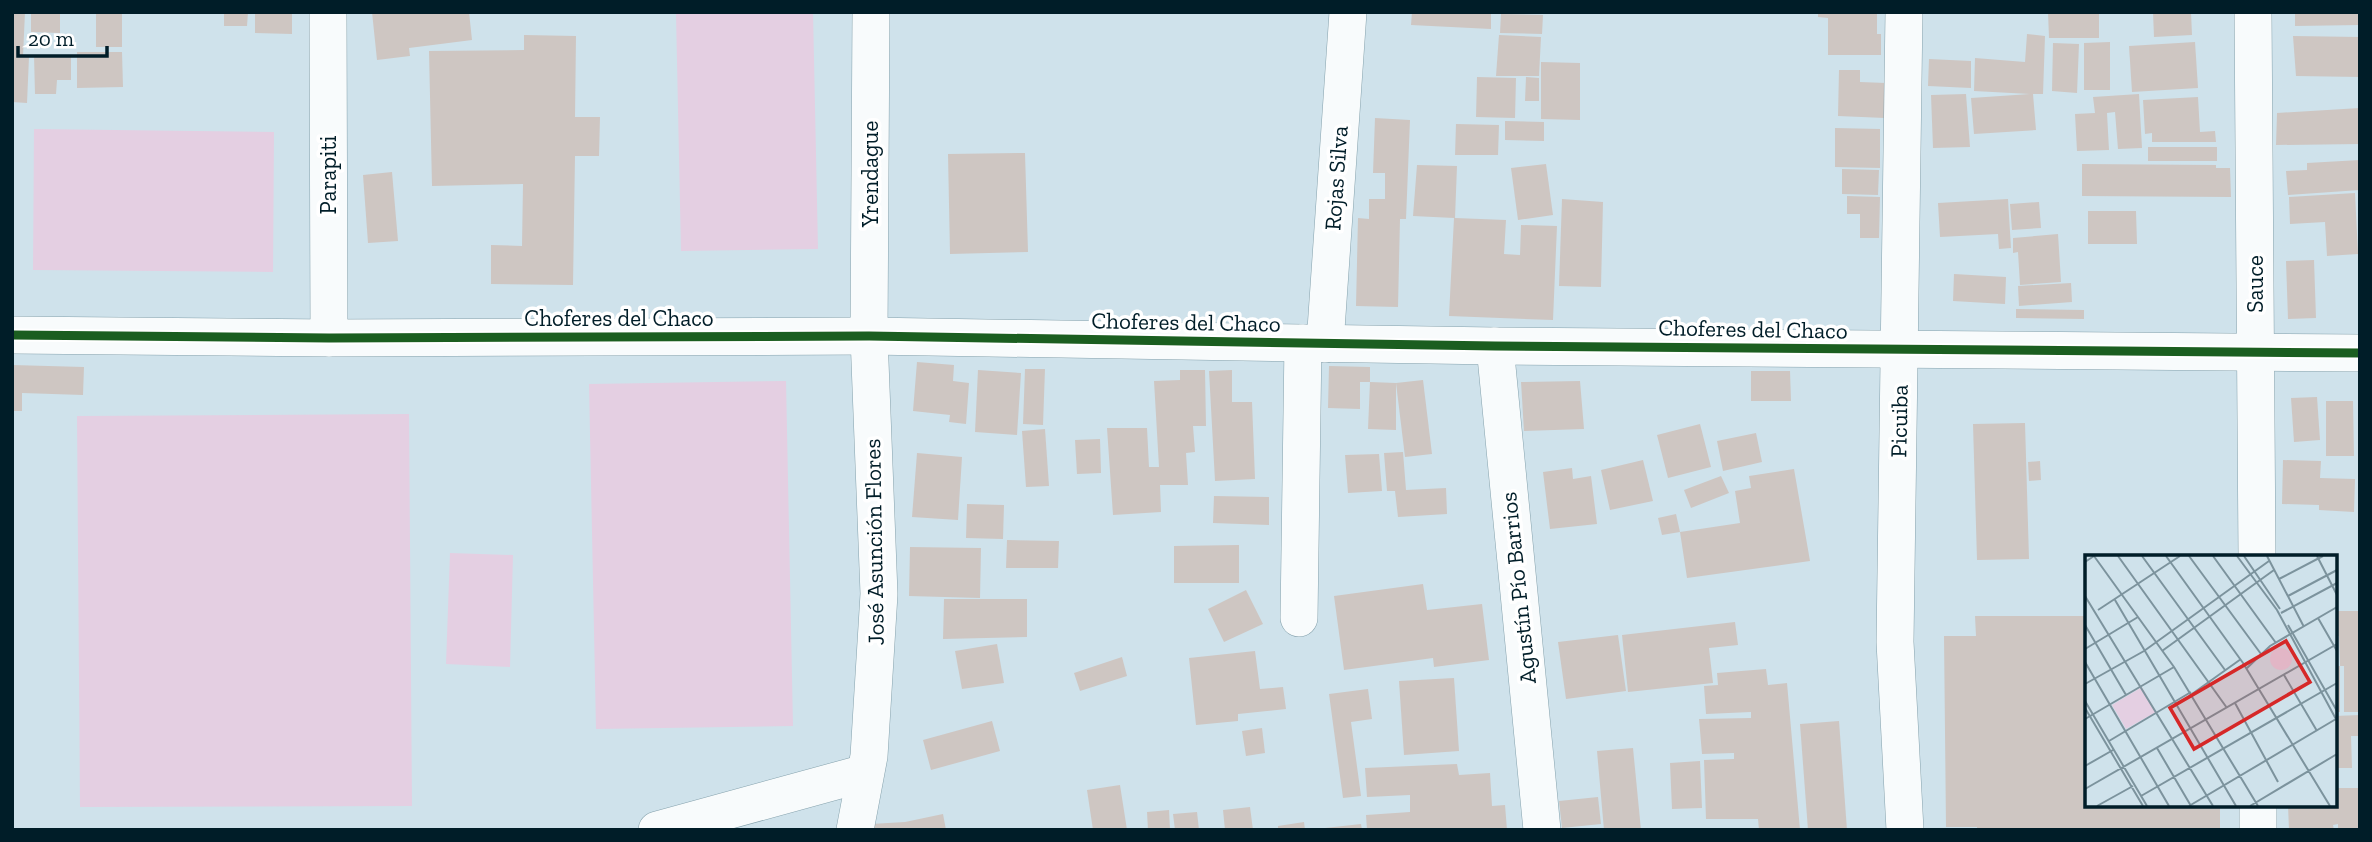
<svg xmlns="http://www.w3.org/2000/svg" width="2372" height="842" viewBox="0 0 2372 842" font-family="'Zilla Slab',serif">
	<rect width="100%" height="100%" fill="#cfe2eb"/>
	<g fill="#e4cfe2">
		<path d="M813 12 818 249 681 251 676 14Z"/>
		<path d="M34 129 274 132 273 272 33 270Z"/>
		<path d="M786 381 793 726 596 729 589 384Z"/>
		<path d="M409 414 412 806 80 807 77 416Z"/>
		<path d="M450 553 513 555 510 667 446 664Z"/>
	</g>
	<g fill="#cec6c2">
		<path d="M12 12H25L23 56 29 57 27 103 12 102Z"/>
		<path d="M31 12H60V33L31 32Z"/>
		<rect x="96" y="12" width="26" height="35"/>
		<path d="M224 12H248L247 26H224Z"/>
		<path d="M255 12H292V34L255 33Z"/>
		<path d="M372 12H469L472 40 409 48 410 56 377 60Z"/>
		<path d="M1412 12 1491 13V29L1411 25Z"/>
		<path d="M1818 12H1877V34H1881V55H1828V18L1818 17Z"/>
		<path d="M2048 12H2099V38H2049Z"/>
		<path d="M2153 12H2191L2192 35 2154 37Z"/>
		<path d="M2295 12H2360V25L2295 26Z"/>
		<path d="M1501 14 1543 15 1542 34 1500 33Z"/>
		<path d="M2027 34 2045 36 2043 94H2033L2036 130 1974 134 1971 98 2030 94 1974 91 1975 58 2025 62Z"/>
		<path d="M524 35 576 36 575 117H600L599 156H575L573 285 491 284V245L522 246 523 184 432 186 429 51 524 50Z"/>
		<path d="M1499 35 1541 37 1539 76H1496Z"/>
		<path d="M2293 36 2360 37V77L2296 76Z"/>
		<path d="M2110 42V90H2084V43Z"/>
		<path d="M2195 42 2198 88 2132 92 2129 46Z"/>
		<path d="M2053 43 2079 44 2077 93 2052 91Z"/>
		<path d="M77 52H122L123 87 77 88Z"/>
		<path d="M34 55H71V80H57L56 94H35Z"/>
		<path d="M1929 59 1971 61V88L1928 86Z"/>
		<path d="M1541 62 1580 63V120L1541 119Z"/>
		<path d="M1839 70H1860V82L1886 83 1885 118 1838 116Z"/>
		<path d="M1477 77 1516 78 1515 118 1476 117Z"/>
		<path d="M1526 77 1539 78V101H1525Z"/>
		<path d="M1966 94 1970 147 1933 148 1931 95Z"/>
		<path d="M2139 94 2142 148 2118 149 2115 112 2107 113 2109 150 2077 151 2075 114 2095 113 2093 97Z"/>
		<path d="M2198 97 2200 132 2215 131 2216 142H2152V133L2145 134 2143 100Z"/>
		<path d="M2360 108V144L2276 145 2277 113Z"/>
		<path d="M1375 118 1410 120 1406 219H1400L1398 307 1356 306 1358 218 1369 219V199H1385V173H1373Z"/>
		<path d="M1505 121 1544 122V141L1505 140Z"/>
		<path d="M1456 124 1499 125 1498 155H1455Z"/>
		<path d="M1835 128 1880 129V168L1835 167Z"/>
		<rect x="2148" y="147" width="69" height="14"/>
		<path d="M1025 153 1028 252 950 254 948 154Z"/>
		<path d="M2360 160V190L2288 195 2286 171 2307 170V163Z"/>
		<path d="M1546 164 1553 215 1518 220 1511 168Z"/>
		<path d="M2082 164 2216 165V168H2230L2231 197 2082 196Z"/>
		<path d="M1417 165 1457 166 1455 218 1506 220 1504 254 1520 255 1521 225 1557 226 1553 320 1449 316 1454 218 1413 216Z"/>
		<path d="M1842 169 1879 170 1878 195 1842 194Z"/>
		<path d="M392 172 398 241 368 243 363 175Z"/>
		<path d="M2355 193 2358 254 2327 256 2325 222 2290 224 2289 197Z"/>
		<path d="M1847 196 1880 197 1879 238H1860V214H1847Z"/>
		<path d="M1562 199 1603 202 1601 287 1559 286Z"/>
		<path d="M2008 199 2011 248 1999 249 1998 234 1940 237 1938 203Z"/>
		<path d="M2039 202 2041 228 2012 230 2010 204Z"/>
		<path d="M2088 211H2136L2137 244H2088Z"/>
		<path d="M2058 234 2061 282 2020 285 2018 252 2013 253V238Z"/>
		<path d="M2314 260 2316 318 2288 319 2286 261Z"/>
		<path d="M1954 274 2006 277 2005 304 1953 301Z"/>
		<path d="M2071 283 2072 302 2019 306 2018 286Z"/>
		<path d="M2016 309 2084 310V319L2016 318Z"/>
		<path d="M917 362 954 365 953 381 969 383 966 424 949 422 950 415 913 411Z"/>
		<path d="M12 365 84 367 83 395 22 393V411H12Z"/>
		<path d="M1329 366 1370 367V382H1360V409L1328 408Z"/>
		<path d="M1025 369H1045L1043 425 1023 424Z"/>
		<path d="M978 370 1021 373 1017 435 975 432Z"/>
		<path d="M1180 370H1205L1206 426H1193L1195 452 1186 453 1188 485H1160L1161 512 1113 515 1107 428H1147L1149 467H1159L1154 381 1180 380Z"/>
		<path d="M1232 370V402H1252L1255 479 1215 481 1209 371Z"/>
		<path d="M1751 371H1790L1791 401H1751Z"/>
		<path d="M1423 380 1432 454 1405 457 1396 383Z"/>
		<path d="M1580 381 1584 429 1524 431 1521 382Z"/>
		<path d="M1370 382 1396 383V430L1368 429Z"/>
		<path d="M2317 397 2320 440 2294 442 2291 398Z"/>
		<path d="M2326 401H2353L2354 456H2326Z"/>
		<path d="M2025 423 2029 559 1977 560 1973 424Z"/>
		<path d="M1700 424 1711 467 1668 478 1657 435Z"/>
		<path d="M1045 429 1049 486 1026 487 1022 431Z"/>
		<path d="M1756 433 1762 462 1723 471 1717 441Z"/>
		<path d="M1100 439 1101 473 1077 474 1075 440Z"/>
		<path d="M1403 452 1406 490 1446 488 1447 514 1398 517 1395 491H1387L1384 453Z"/>
		<path d="M917 453 962 457 958 520 912 517Z"/>
		<path d="M1379 454 1382 491 1348 493 1345 455Z"/>
		<path d="M1643 460 1653 501 1610 510 1601 470Z"/>
		<path d="M2283 460 2321 461 2320 478 2355 479 2354 512 2319 510V505L2282 504Z"/>
		<path d="M2040 461 2041 480 2029 481 2028 462Z"/>
		<path d="M1572 468 1573 479 1591 476 1597 524 1550 529 1543 472Z"/>
		<path d="M1794 469 1810 561 1687 578 1680 532 1740 523 1735 491 1751 488 1749 476Z"/>
		<path d="M1721 476 1729 493 1691 508 1684 490Z"/>
		<path d="M1214 496 1269 497V525L1213 523Z"/>
		<path d="M967 504 1004 505 1003 539 966 538Z"/>
		<path d="M1676 514 1680 532 1662 535 1658 518Z"/>
		<path d="M1007 540 1059 541 1058 568H1006Z"/>
		<path d="M1239 545V583H1174V546Z"/>
		<path d="M910 547 981 548 980 598 909 596Z"/>
		<path d="M1423 584 1427 610 1482 604 1489 660 1434 667 1433 658 1344 670 1334 596Z"/>
		<path d="M1246 590 1263 624 1224 642 1208 609Z"/>
		<path d="M944 599H1027V637L943 639Z"/>
		<path d="M2335 611H2360V712H2344V666H2340L2339 636H2335Z"/>
		<path d="M1975 616H2087V805H2220V830H1977V827H1946L1944 636H1976Z"/>
		<path d="M1735 622 1738 645 1709 648 1713 683 1628 692 1622 635Z"/>
		<path d="M1618 635 1626 691 1566 699 1558 642Z"/>
		<path d="M997 644 1004 683 962 689 955 651Z"/>
		<path d="M1255 651 1260 689 1283 687 1286 709 1238 714V721L1196 725 1189 658Z"/>
		<path d="M1122 657 1127 676 1080 691 1074 673Z"/>
		<rect x="2335" y="666" width="5" height="46"/>
		<path d="M1766 669 1768 685 1787 683 1800 830H1759L1758 819H1706L1704 760 1734 759V753L1702 754 1699 719 1751 718V712L1706 714 1704 686 1718 685 1717 673Z"/>
		<path d="M1454 678 1459 751 1404 755 1399 681Z"/>
		<path d="M1368 689 1372 719 1351 722 1361 796 1343 798 1329 694Z"/>
		<path d="M2360 715V736H2351L2352 768H2335V716Z"/>
		<path d="M992 721 1000 751 931 770 923 740Z"/>
		<path d="M1839 721 1847 830H1808L1800 724Z"/>
		<path d="M1262 728 1265 753 1246 756 1242 731Z"/>
		<path d="M1633 748 1641 830H1604L1597 751Z"/>
		<path d="M1700 761 1702 808 1672 809 1670 763Z"/>
		<path d="M1457 764 1459 775 1490 773 1492 806 1505 805 1507 830H1367L1366 815 1410 812V795L1367 797 1365 768Z"/>
		<path d="M1120 785 1127 830H1093L1087 790Z"/>
		<path d="M2335 788H2360V830H2338V824L2333 825 2334 830H2289L2288 805H2335Z"/>
		<path d="M1598 797 1601 824 1562 828 1559 801Z"/>
		<path d="M1250 807 1253 830H1225L1223 810Z"/>
		<path d="M1169 810 1170 830H1148L1147 812Z"/>
		<path d="M1197 812 1199 830H1175L1173 814Z"/>
		<path d="M943 814 946 830H871V824L905 822Z"/>
		<path d="M1304 822 1305 830H1278V826Z"/>
		<path d="M1361 824 1362 830H1325V828Z"/>
	</g>
	<g fill="none" stroke-linecap="round" stroke-linejoin="round">
		<g stroke="#84a1ac" stroke-width="38">
			<g id="minor">
				<path d="M328 12 329 338"/>
				<path d="M1904 12 1895 642 1905 830"/>
				<path d="M2253 12 2257 557"/>
				<path d="M12 335 329 338 869 336 1495 346 2360 353"/>
				<path d="M1325 344 1348 12"/>
				<path d="M1495 346 1542 830"/>
				<path d="M1299 618 1303 343"/>
				<path d="M2258 805V830"/>
				<path d="M657 830 865 773"/>
				<path d="M855 830 869 756 879 594 869 336 871 12"/>
			</g>
		</g>
		<use href="#minor" stroke="#f8fbfc" stroke-width="37"/>
		<g stroke="#fff" stroke-width="13">
			<path id="cycleway" d="M12 335 329 338 869 336 1495 346 2360 353"/>
		</g>
		<use href="#cycleway" stroke="#1b5e20" stroke-width="9"/>
	</g>
	<g text-anchor="middle" stroke-width="7" stroke-linejoin="round" paint-order="stroke">
		<g font-size="23" fill="#001d28" stroke="#fff">
			<text transform="translate(870 174) rotate(-90)" y="8">Yrendague</text>
			<text transform="translate(328 175) rotate(-90)" y="8">Parapiti</text>
			<text transform="translate(1336 178) rotate(-86)" y="8">Rojas Silva</text>
			<text transform="translate(2255 284) rotate(-90)" y="8">Sauce</text>
			<text x="619" y="326">Choferes del Chaco</text>
			<text transform="translate(1186 322) rotate(1)" y="8">Choferes del Chaco</text>
			<text transform="translate(1753 329) rotate(1)" y="8">Choferes del Chaco</text>
			<text transform="translate(1899 421) rotate(-89)" y="8">Picuiba</text>
			<text transform="translate(874 542) rotate(-91)" y="8">José Asunción Flores</text>
			<text transform="translate(1518 588) rotate(-96)" y="8">Agustín Pío Barrios</text>
		</g>
	</g>
	<g transform="translate(2085 555)">
		<rect width="252" height="252" fill="#cfe2eb"/>
		<path d="M185 104a11 11 0 1 1 22 0a11 11 0 1 1-22 0ZM57 132 71 157 41 174 27 150Z" fill="#e4cfe2"/>
		<path fill="none" stroke="#7c939d" stroke-width="2" d="M33 1 142 153M57 1 140 115M81 1 158 108 245 251M104 1 176 99M128 1 191 88M152 1 192 55 252 166M159 1 195 54M182 1 219 72M232 1 252 40M0 7 9 1 89 112 173 251M194 24 238 1M0 41 128 251M203 41 252 15M30 45 151 251M13 55 95 1M196 58 252 28M233 63 252 96M0 70 41 140M203 70 252 156M0 94 53 62M77 96 189 15M0 107 84 251M161 114 185 91 252 52M199 120 232 176M0 129 59 96 184 6M107 139 156 104M0 146 62 251M150 148 193 227M0 153 58 251M0 164 89 112M24 186 106 137M72 193 106 251M0 211 28 195M0 234 252 89M56 241 252 128M12 251 48 231M104 251 251 164M165 251 252 199"/>
		<path fill="#d62828" fill-opacity="0.15" stroke="#d62828" stroke-width="3.5" d="M201 86 225 127 109 194 85 153Z"/>
		<rect width="252" height="252" fill="none" stroke="#001d28" stroke-width="3.5"/>
	</g>
	<rect width="2372" height="842" fill="none" stroke="#001d28" stroke-width="28"/>
	<path d="M18 46v10h89v-10" fill="none" stroke="#001d28" stroke-width="3.5"/>
	<text x="28" y="46" font-size="21" fill="#001d28" stroke="#ffffff" stroke-width="5" paint-order="stroke">20 m</text>
</svg>
